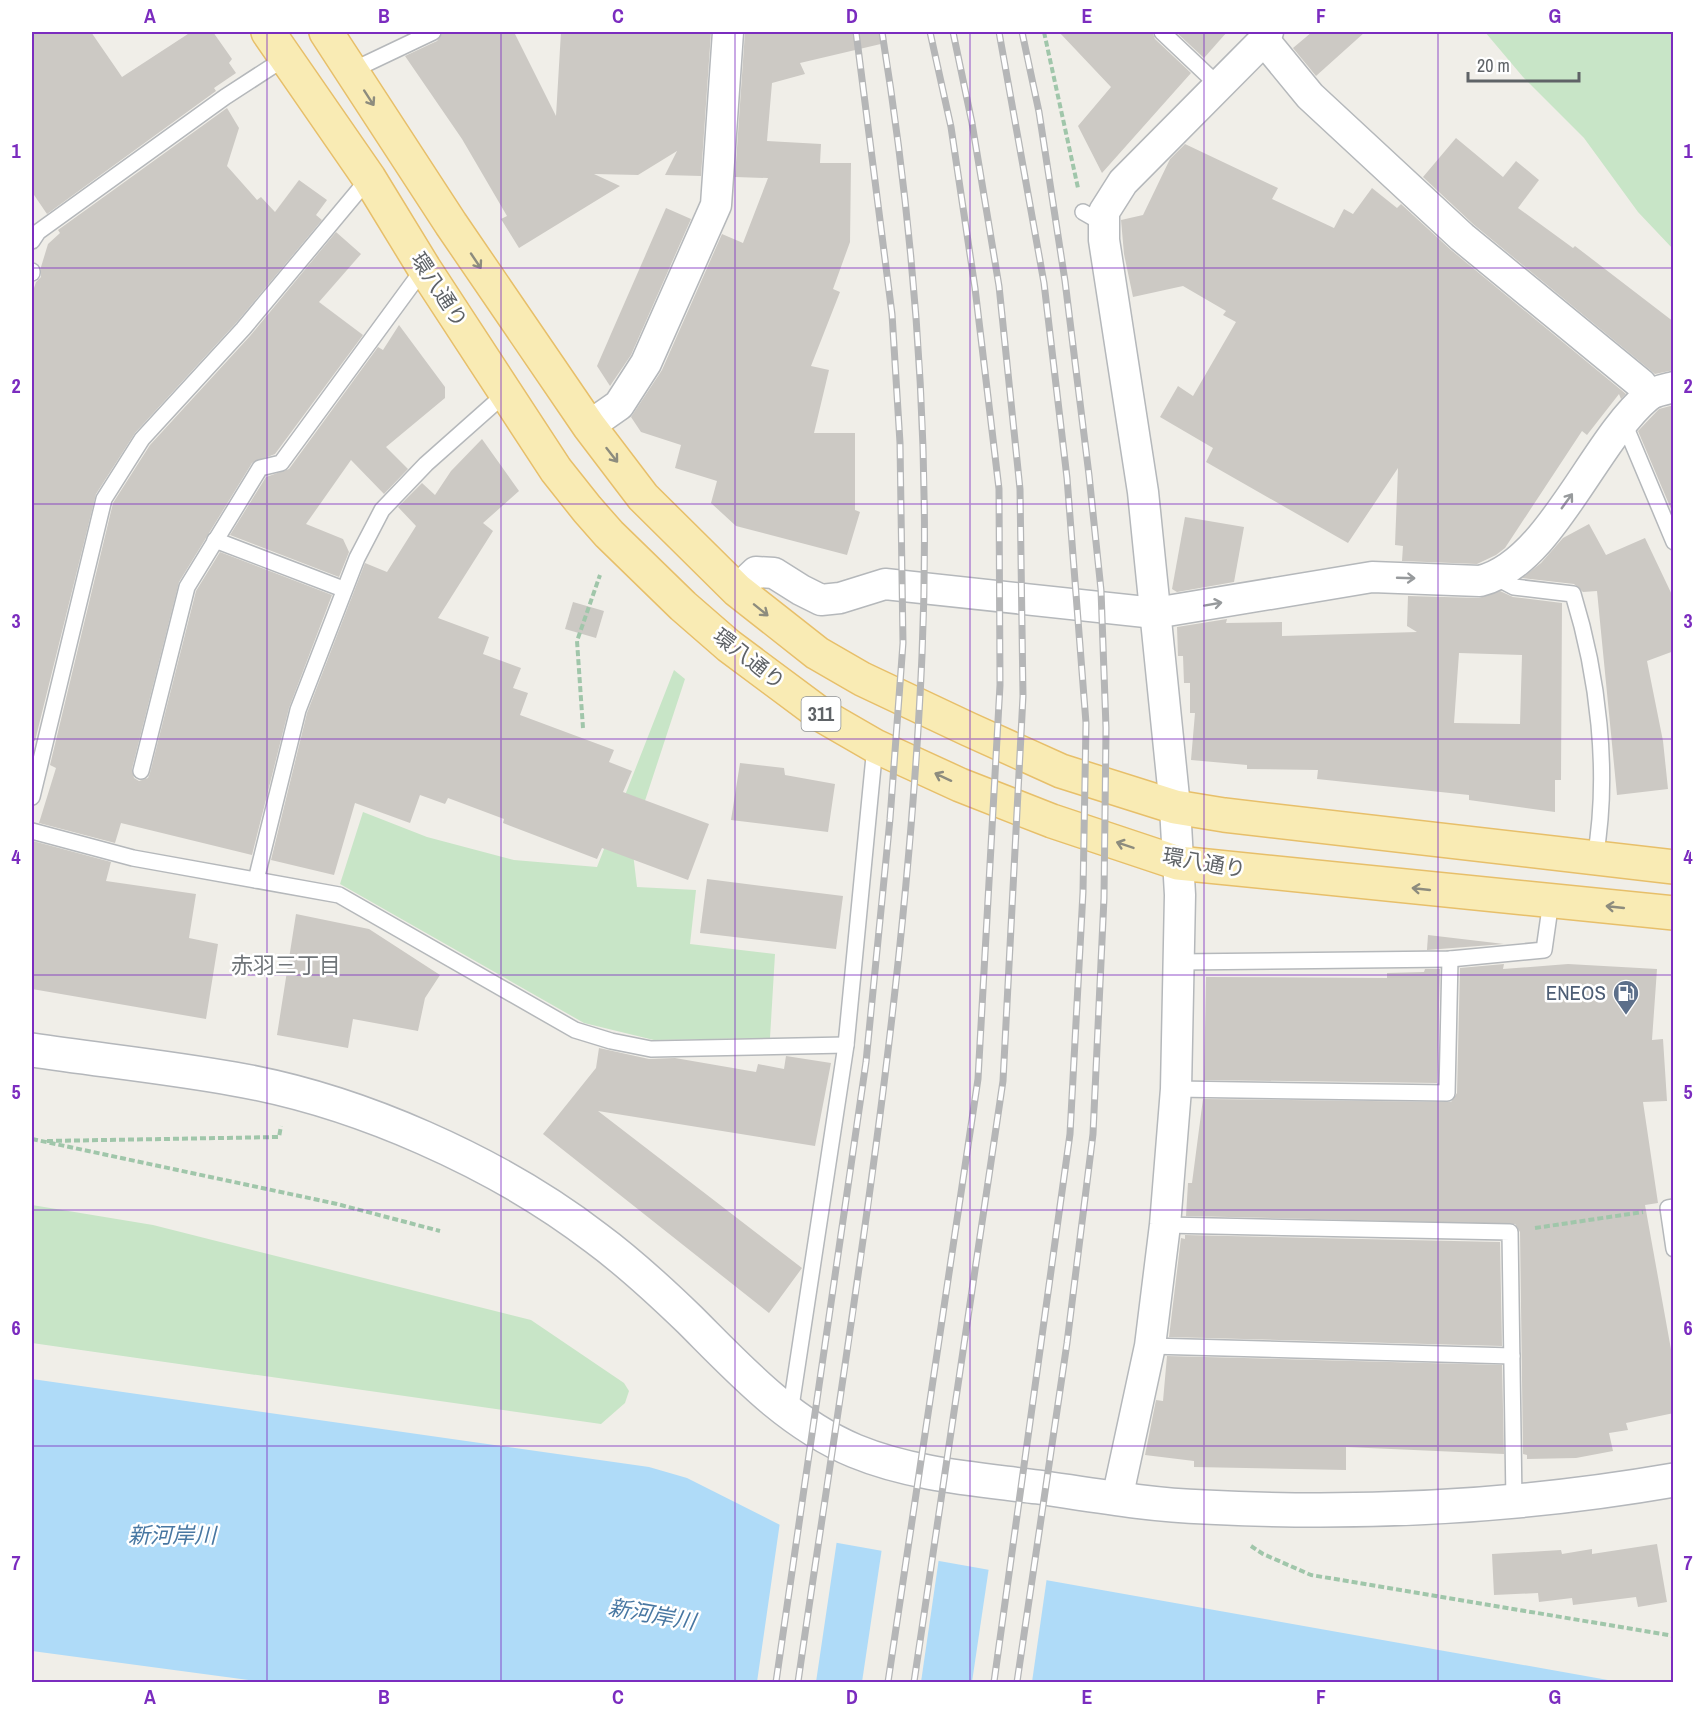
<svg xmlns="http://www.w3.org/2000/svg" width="1705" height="1714" viewBox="0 0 1705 1714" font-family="'Archivo Narrow','Noto Sans JP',sans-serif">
	<rect width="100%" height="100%" fill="#f0eee8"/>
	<g fill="#c8e5c7">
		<path d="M1485 32H1673V249L1638 212 1584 138 1523 77Z"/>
		<path d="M674 670 685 679 639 819 633 853 637 887 696 890 690 944 775 954 770 1038 654 1040 584 1023 340 884 363 812 427 837 514 860 597 867Z"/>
		<path d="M32 1205 153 1225 531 1320 624 1383 629 1391 625 1403 601 1424 32 1343Z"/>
	</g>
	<path fill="#afdbf8" d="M32 1379 649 1467 687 1478 804 1537 1619 1682H263L32 1651Z"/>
	<g fill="#f0eee8">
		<path d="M780 1522 805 1534 837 1540 816 1682H757Z"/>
		<path d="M882 1548 939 1558 921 1682H862Z"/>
		<path d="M989 1567 1047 1577 1032 1682H972Z"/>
	</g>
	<g fill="#ccc9c4" fill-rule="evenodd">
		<path d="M32 32H91L122 77 191 32H213L232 59 229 63 236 73 214 88 216 91 47 214 32 192Z"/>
		<path d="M443 32H514L556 116 561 32H711L701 176 665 175 677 151 638 175 594 174 620 186 519 248 501 219 507 216 462 139 405 56 437 41Z"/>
		<path d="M745 32H883L885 43 800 63 805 74 772 83 767 141 821 144 820 163H851L850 242 833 289 840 292 811 366 829 370 814 433H855V510L860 512 847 555 736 526 711 503 717 481 675 468 681 445 641 432 631 417 662 370 722 234 743 243 768 178 735 177Z"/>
		<path d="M1059 32H1152L1155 39 1191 73 1102 173 1078 126 1111 87Z"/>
		<path d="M1176 32H1227L1204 58Z"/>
		<path d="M1312 32H1365L1316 76 1293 48Z"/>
		<path d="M227 108 239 128 227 166 257 200 261 197 275 212 299 180 327 200 316 215 322 220 236 323 135 433 96 494 35 741H32V294L36 282 41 277V267L48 244 60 233 58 230Z"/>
		<path d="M1456 138 1503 177 1516 161 1539 180 1518 208 1573 248 1575 246 1674 322V370L1655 374 1473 224 1423 177Z"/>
		<path d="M1185 144 1278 188 1272 199 1334 228 1344 209 1353 214 1372 188 1397 208 1401 204 1451 250 1626 394 1621 399 1619 394 1587 435 1582 431 1505 548 1496 555 1477 564 1402 561 1403 546 1395 545 1398 468 1348 543 1206 462 1213 448 1160 417 1178 386 1193 396 1236 322 1223 315 1226 311 1183 286 1133 297 1124 254 1121 220 1143 215 1170 159Z"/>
		<path d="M666 208 691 219 631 355 610 386 597 366Z"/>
		<path d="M336 232 361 254 319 302 363 335 275 454 252 463 179 582 132 769 134 778 139 781 148 778 150 773 196 591 220 552 332 595 289 708 252 855 121 823 115 843 39 823 56 768 50 765 113 503 150 445 250 336Z"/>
		<path d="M399 325 445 387V398L386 447 408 469 384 494 351 460 306 524 343 539 349 552 339 577 230 535 266 477 289 469 378 347 383 350Z"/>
		<path d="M1674 405V516L1638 431 1659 409Z"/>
		<path d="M482 439 519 491 483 523 493 531 438 618 489 637 483 654 521 668 513 688 528 693 520 715 614 750 609 762 632 771 623 792 709 824 688 880 602 848 597 859 503 823 504 819 448 798 445 804 420 795 410 823 355 803 334 875 271 860 307 713 365 563 387 572 416 526 398 507 422 483 435 495 451 471Z"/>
		<path d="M1185 517 1244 527 1234 582 1177 592 1172 589Z"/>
		<path d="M1589 524 1606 555 1645 538 1674 599V651L1647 661 1663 741 1668 789 1617 795 1597 591 1583 592 1574 584 1522 578 1541 563 1563 538Z"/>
		<path d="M1500 591 1513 597 1562 603 1561 780H1555V812L1469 800V795L1317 779 1318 770 1247 769V765L1191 760 1195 713H1190V683H1184L1183 656H1178L1177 627 1227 619 1226 623 1282 622V636L1417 632 1407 626 1408 596 1479 598ZM1459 653 1522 655 1520 724 1454 723Z"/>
		<path d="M573 602 604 611 596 638 565 629Z"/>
		<path d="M740 763 784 768 785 775 835 784 828 832 731 820Z"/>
		<path d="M33 841 111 862 106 881 196 894 189 938 218 944 206 1019 32 989Z"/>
		<path d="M707 879 843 896 836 949 700 933Z"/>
		<path d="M296 914 369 929 440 975 425 998 418 1031 353 1019 348 1048 277 1035Z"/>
		<path d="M1428 935 1504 944 1427 950Z"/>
		<path d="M1504 964 1503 969 1568 964 1657 969 1652 1040 1663 1039 1667 1101 1643 1102 1658 1203 1645 1205 1674 1366V1413L1626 1423 1628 1430 1609 1433 1613 1451 1576 1458 1527 1459V1455L1523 1454 1520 1232 1515 1224 1186 1216 1188 1183H1192L1203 1099 1451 1102 1457 1093 1460 968Z"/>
		<path d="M1425 969H1440L1437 1083 1204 1080 1206 977 1387 978V973L1424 972Z"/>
		<path d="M599 1048 649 1059 675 1058 756 1072 758 1064 784 1069 786 1056 831 1063 815 1146 598 1111 802 1268 769 1313 543 1134 596 1068Z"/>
		<path d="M1185 1235 1500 1242 1502 1346 1169 1337 1181 1238 1185 1239Z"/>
		<path d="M1167 1356 1502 1365 1504 1454 1346 1447V1470L1194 1467V1461L1145 1455 1156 1400 1163 1401Z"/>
		<path d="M1657 1544 1667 1602 1638 1607 1636 1597 1573 1605 1572 1598 1539 1602 1538 1593 1494 1595 1492 1554 1561 1550 1562 1554 1592 1549V1554Z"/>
	</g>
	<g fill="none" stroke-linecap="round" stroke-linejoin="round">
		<g stroke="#b5b8bb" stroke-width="18">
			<g id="lane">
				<path d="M1162 32 1219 86"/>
				<path d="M351 71 433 32"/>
				<path d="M1083 212 1104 224"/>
				<path d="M32 241 38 232 225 97 285 58"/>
				<path d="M32 271V273"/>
				<path d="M1624 423 1674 542"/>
				<path d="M215 540 343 589"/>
				<path d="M1495 577 1514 587 1573 594C1598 675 1610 773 1595 858"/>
				<path d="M141 771 187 587 260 468 281 463 424 268"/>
				<path d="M32 797 104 499 142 439 243 329 369 178"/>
				<path d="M32 831 133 858 339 895 575 1030 611 1041 651 1049 846 1045"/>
				<path d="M256 880 298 710 357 558 382 510 426 464 506 393"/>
				<path d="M1179 962 1450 959 1544 950 1551 901"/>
				<path d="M1176 1089 1447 1093 1450 959"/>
				<path d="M1674 1207 1668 1208 1674 1249"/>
				<path d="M1165 1225 1510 1232 1514 1502"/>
				<path d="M1150 1346 1512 1356"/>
				<path d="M790 1413 846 1045 875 746"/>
			</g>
		</g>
		<g stroke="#b5b8bb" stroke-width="33">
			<g id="street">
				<path d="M1264 40 1310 96 1462 237 1641 384 1649 395"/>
				<path d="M589 426 619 405 646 363 716 205 728 32"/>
				<path d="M737 590 756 572 774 573 801 590 821 600 840 598 885 584 1155 613 1372 577 1480 581C1550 564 1593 442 1648 396 1654 391 1666 389 1674 387"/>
				<path d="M1117 1499 1150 1346 1165 1225 1176 1089 1180 895 1175 807 1143 492 1104 240V212L1123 182 1264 40 1268 32"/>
			</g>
		</g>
		<g stroke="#b4b7bb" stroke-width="36">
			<path id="secondary" d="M32 1050C99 1060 167 1067 234 1079 357 1100 497 1162 596 1238 630 1263 660 1291 690 1320 740 1370 788 1423 855 1451 913 1475 977 1479 1038 1487 1093 1495 1149 1505 1205 1507 1362 1515 1519 1507 1674 1480"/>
		</g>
		<g stroke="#e7bf6a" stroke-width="36">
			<g id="primary">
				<path d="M268 32 369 178 424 268 556 470 587 509 609 534 683 606 729 646 823 716 875 746 960 785 1052 821 1178 863 1674 913"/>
				<path d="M326 32 451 224 589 426 643 497 737 590 817 653 862 679 968 729 1061 771 1175 807 1224 815 1674 867"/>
			</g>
		</g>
		<g stroke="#a0c6aa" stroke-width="4" stroke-dasharray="6 3" stroke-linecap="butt">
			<path d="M1044 32 1078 188"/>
			<path d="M583 728 577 641 600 575"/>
			<path d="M32 1139 337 1204 440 1231"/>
			<path d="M47 1141 279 1137 281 1126"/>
			<path d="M1535 1228 1643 1212"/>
			<path d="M1251 1546 1263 1554 1311 1575 1674 1636"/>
		</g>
		<use href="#lane" stroke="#fff" stroke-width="15"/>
		<use href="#street" stroke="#fff" stroke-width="30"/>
		<use href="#secondary" stroke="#fff" stroke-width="33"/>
		<use href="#primary" stroke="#f9ebb4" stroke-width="33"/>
		<g stroke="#b5b6b7" stroke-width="7">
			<g id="rail">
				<path d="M776 1682 866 1062 890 819 903 643 900 443 892 314 856 32"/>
				<path d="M798 1682C847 1342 907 1000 922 655 931 447 915 237 882 32"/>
				<path d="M888 1682 978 1079 1000 685 999 489 975 288 951 127 930 32"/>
				<path d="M914 1682 1003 1081 1023 696 1020 489 999 286 972 123 953 32"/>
				<path d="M994 1682 1070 1134 1083 892 1086 723 1067 478 1044 283 999 32"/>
				<path d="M1017 1682 1067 1343 1093 1134 1104 898 1106 728 1101 590 1089 475 1065 281 1039 112 1022 32"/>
			</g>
		</g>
		<use href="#rail" stroke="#fff" stroke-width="4.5" stroke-dasharray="14" stroke-linecap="butt"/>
	</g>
	<defs><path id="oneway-shaft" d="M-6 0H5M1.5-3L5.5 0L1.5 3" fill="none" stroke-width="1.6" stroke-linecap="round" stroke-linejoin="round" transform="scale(1.5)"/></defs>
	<g stroke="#8d8c7e">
		<use href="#oneway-shaft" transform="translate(369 98) rotate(57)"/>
		<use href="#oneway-shaft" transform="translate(476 261) rotate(56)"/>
		<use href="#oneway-shaft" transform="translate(612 455) rotate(52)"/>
		<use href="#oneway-shaft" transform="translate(761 610) rotate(39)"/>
		<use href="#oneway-shaft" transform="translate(943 777) rotate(-155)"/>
		<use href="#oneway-shaft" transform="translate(1125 845) rotate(-161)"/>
		<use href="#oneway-shaft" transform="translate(1421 889) rotate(-174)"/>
		<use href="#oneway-shaft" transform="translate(1615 907) rotate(-174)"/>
	</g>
	<g stroke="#979a9c">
		<use href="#oneway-shaft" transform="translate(1567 501) rotate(-54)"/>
		<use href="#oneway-shaft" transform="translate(1406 578) rotate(2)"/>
		<use href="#oneway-shaft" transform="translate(1213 604) rotate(-10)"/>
	</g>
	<path fill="none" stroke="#7b2cbf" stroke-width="1.5" stroke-opacity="0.55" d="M267 32V1682M501 32V1682M735 32V1682M970 32V1682M1204 32V1682M1438 32V1682M32 268H1674M32 504H1674M32 739H1674M32 975H1674M32 1210H1674M32 1446H1674"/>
	<defs>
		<g id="fuel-pin" transform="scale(1.35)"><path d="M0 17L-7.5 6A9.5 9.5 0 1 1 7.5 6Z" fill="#5c6f8a" stroke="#fff"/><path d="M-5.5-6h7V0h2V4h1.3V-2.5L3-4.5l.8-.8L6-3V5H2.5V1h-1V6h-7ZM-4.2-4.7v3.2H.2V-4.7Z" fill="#fff"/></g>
	</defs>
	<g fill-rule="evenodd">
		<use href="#fuel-pin" x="1626" y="993"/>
	</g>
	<g text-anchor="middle" stroke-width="5" stroke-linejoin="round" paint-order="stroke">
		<rect fill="#fff" stroke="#8f9295" stroke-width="1.5" x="801.5" y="697" width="39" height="34" rx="4.5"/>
		<g font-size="20" font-weight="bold" fill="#5f6367">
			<text x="821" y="721">311</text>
		</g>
		<g font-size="21" fill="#5f6367" stroke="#fff">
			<text transform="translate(439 290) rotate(57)" y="7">環八通り</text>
			<text transform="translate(749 659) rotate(38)" y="7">環八通り</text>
			<text transform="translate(1204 863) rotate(10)" y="7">環八通り</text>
		</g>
		<g font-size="21" fill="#4e5e75" stroke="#fff" text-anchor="end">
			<text x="1606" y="1000">ENEOS</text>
		</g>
		<g font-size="22" fill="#707579" stroke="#fff">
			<text x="286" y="973">赤羽三丁目</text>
		</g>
		<g font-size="22" font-style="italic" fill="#4877a2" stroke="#fff">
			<text x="172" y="1543">新河岸川</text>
			<text transform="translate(652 1614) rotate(10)" y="8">新河岸川</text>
		</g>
	</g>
	<rect width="1705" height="1714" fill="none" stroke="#ffffff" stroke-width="66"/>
	<path d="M1468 72v9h111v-9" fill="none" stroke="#5f6367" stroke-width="3"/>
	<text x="1477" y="72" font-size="18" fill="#5f6367" stroke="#ffffff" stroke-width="4.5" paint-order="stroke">20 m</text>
	<rect x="33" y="33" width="1639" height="1648" fill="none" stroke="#7b2cbf" stroke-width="2"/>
	<g font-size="20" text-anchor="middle" font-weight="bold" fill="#7b2cbf">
		<text x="150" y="23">A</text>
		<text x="384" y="23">B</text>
		<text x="618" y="23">C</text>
		<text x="852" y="23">D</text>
		<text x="1087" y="23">E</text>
		<text x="1321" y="23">F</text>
		<text x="1555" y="23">G</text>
		<text x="16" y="158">1</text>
		<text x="1688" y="158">1</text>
		<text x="16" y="393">2</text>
		<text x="1688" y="393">2</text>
		<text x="16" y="628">3</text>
		<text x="1688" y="628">3</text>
		<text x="16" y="864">4</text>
		<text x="1688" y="864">4</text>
		<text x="16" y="1099">5</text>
		<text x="1688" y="1099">5</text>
		<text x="16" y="1335">6</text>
		<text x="1688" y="1335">6</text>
		<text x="16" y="1570">7</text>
		<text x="1688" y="1570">7</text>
		<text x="150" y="1704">A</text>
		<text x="384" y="1704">B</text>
		<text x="618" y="1704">C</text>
		<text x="852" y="1704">D</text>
		<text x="1087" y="1704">E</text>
		<text x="1321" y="1704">F</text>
		<text x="1555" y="1704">G</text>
	</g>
</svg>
